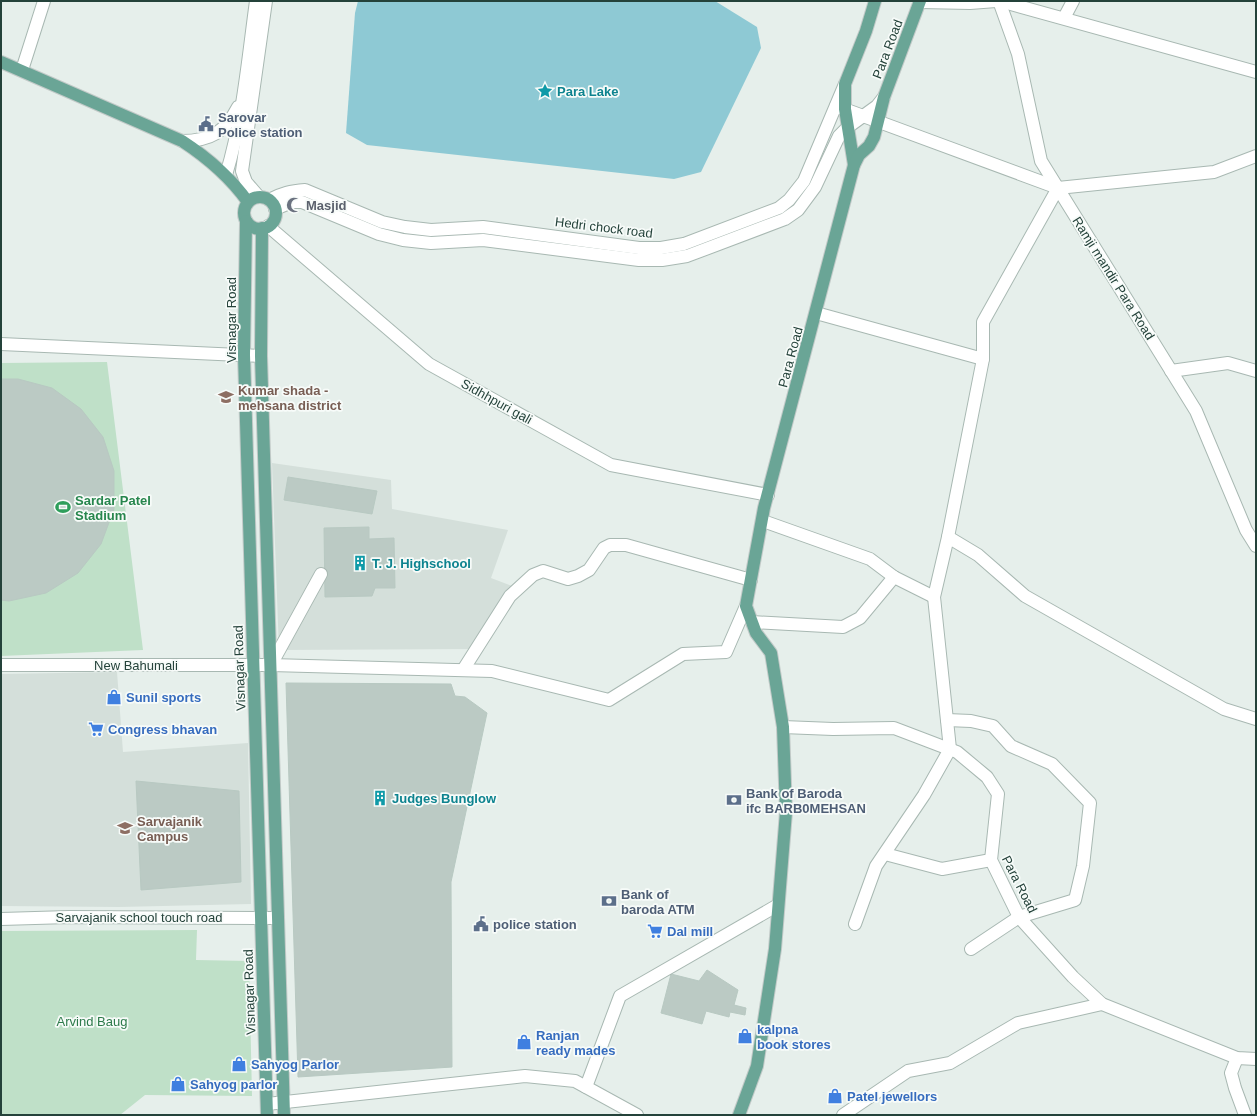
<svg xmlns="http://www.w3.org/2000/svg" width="1257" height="1116" viewBox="0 0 1257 1116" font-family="Arial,sans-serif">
	<rect width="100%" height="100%" fill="#e6efeb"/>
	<g fill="#d4dfda">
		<path d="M272 463 391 480 392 509 508 530 491 578 515 587 477 649 279 650Z"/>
		<path d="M117 672 123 752 248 743 251 904 119 907 1 906V674Z"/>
	</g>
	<g fill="#bfe0c8">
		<path d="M107 362 143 650 1 656V363Z"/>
		<path d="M197 930 196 960 249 961 252 1096 145 1095 120 1115H1V931Z"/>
	</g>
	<path fill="#8ec9d4" d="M358 1H715L757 27 761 48 701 172 674 179 367 145 346 133 355 13Z"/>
	<g fill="#bbcac4" stroke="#b8c9c2">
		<path d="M1 379H18L52 388 81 409 103 437 114 471V509L101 544 78 573 46 593 9 601 1 600Z"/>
		<path d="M288 477 377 491 372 514 284 500Z"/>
		<path d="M369 527V539L394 538 395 588H375L372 596 325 597 324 528Z"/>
		<path d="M286 683 451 684 455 696 465 697 487 713 451 882 452 1067 298 1077Z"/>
		<path d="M136 781 239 791 241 882 141 890Z"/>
		<path d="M707 970 738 990 734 1005 746 1008 745 1015 730 1012 729 1017 706 1011 702 1024 661 1013 671 974 699 981Z"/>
	</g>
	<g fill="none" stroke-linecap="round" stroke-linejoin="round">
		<g stroke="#a8b8b2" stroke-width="14">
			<g id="minor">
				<path d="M999 1 1018 54 1041 161 1196 411 1246 530 1256 546"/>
				<path d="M1000 1 1256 72"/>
				<path d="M920 2 970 3 996 1"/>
				<path d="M1064 18 1073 1"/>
				<path d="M22 70 44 1"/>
				<path d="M836 106 1058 188 1214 172 1256 156"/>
				<path d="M182 141C211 141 225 132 238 107"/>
				<path d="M226 175C243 119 248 59 256 1"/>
				<path d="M259 197 246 182 242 171 266 1"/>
				<path d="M269 200C282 193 291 191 305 190L382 222 405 227 431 230 483 227 639 248H661L684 244 779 208 789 200 804 181 845 84"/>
				<path d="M275 209 292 202H302L379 234 403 240 431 243 483 240 639 260H662L687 256 785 219 798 210 815 187 839 136 848 127 877 106 884 97"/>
				<path d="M268 226 429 364 611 465 768 495"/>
				<path d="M816 313 983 359"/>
				<path d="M1 344 261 356"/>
				<path d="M1171 371 1228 363 1256 371"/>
				<path d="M763 521 870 559 894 577 934 597"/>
				<path d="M948 537 978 555 1025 596 1224 709 1256 719"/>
				<path d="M752 622 843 627 860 618 894 577"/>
				<path d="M1 665H271L492 671 609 700 683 654 726 652 746 606"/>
				<path d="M271 665 321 574"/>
				<path d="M463 670 510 596 533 575 543 571 568 579 578 576 589 570 604 548 610 545H626L751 580"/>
				<path d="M947 720 971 721 993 726 1011 746 1052 764 1090 803 1083 866 1075 900 1019 917 971 949"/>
				<path d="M783 727 833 729 894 728 957 752 987 777 998 794 991 860 1019 917 1073 977 1102 1004 1237 1058 1256 1059"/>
				<path d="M885 854 942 869 991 860"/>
				<path d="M1 919 69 917 277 918"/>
				<path d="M855 924 876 866 924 795 950 749 934 597 948 537 983 359V322L1058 188"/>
				<path d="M1237 1058 1231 1073 1235 1088 1245 1115"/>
				<path d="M586 1087 620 996 778 905"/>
				<path d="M267 1104 525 1076 575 1081 637 1115"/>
				<path d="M843 1115 908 1071 950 1063 1018 1023 1102 1004"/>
			</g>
		</g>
		<g stroke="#c2cac8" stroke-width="14">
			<g id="major">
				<path d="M1 62 182 141C208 158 230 177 248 202"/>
				<path d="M854 165 845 109V84L866 31 875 1"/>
				<circle cx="260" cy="213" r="16"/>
				<path d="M246 221 244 355 267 1115"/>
				<path d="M262 228 261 356 284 1115"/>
				<path d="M739 1115 757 1066 775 949 786 812 783 727 771 653 756 633 746 606 764 508 854 165 859 155 869 146 874 137 884 97 920 1"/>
			</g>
		</g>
		<use href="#minor" stroke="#fff" stroke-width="12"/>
		<use href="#major" stroke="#6aa596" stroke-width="12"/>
	</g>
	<defs>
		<g id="sight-bare" transform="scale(1.2)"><path d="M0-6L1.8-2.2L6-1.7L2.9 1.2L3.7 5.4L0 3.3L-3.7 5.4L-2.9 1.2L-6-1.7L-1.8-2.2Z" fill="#0f9aa8" stroke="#f7fbf9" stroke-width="2.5" paint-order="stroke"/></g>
		<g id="civic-bare" transform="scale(1.2)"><path d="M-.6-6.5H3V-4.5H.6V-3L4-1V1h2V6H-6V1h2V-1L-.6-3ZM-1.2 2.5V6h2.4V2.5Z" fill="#5c6f8a" stroke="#f7fbf9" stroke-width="2.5" paint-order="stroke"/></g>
		<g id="mosque-bare" transform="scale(1.2)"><path d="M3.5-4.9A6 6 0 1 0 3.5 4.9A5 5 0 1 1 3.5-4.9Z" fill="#6b7280" stroke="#f7fbf9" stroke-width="2.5" paint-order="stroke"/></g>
		<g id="school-bare" transform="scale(1.2)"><path d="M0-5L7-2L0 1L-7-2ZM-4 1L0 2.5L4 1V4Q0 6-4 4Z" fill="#8d6e63" stroke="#f7fbf9" stroke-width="2.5" paint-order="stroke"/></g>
		<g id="stadium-bare" transform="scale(1.2)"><path d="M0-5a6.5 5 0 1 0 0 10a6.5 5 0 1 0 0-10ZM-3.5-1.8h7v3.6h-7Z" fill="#2e9e5b" stroke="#f7fbf9" stroke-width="2.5" paint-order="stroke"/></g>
		<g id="building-bare" transform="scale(1.2)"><path d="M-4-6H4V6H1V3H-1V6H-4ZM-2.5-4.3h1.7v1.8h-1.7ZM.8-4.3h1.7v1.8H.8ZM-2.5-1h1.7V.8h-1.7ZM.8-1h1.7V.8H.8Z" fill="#0f9aa8" stroke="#f7fbf9" stroke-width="2.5" paint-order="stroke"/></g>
		<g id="shop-bare" transform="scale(1.2)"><path d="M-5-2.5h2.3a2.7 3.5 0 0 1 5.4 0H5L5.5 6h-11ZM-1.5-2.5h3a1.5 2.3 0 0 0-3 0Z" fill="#3f7fe0" stroke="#f7fbf9" stroke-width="2.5" paint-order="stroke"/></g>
		<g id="supermarket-bare" transform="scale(1.2)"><path d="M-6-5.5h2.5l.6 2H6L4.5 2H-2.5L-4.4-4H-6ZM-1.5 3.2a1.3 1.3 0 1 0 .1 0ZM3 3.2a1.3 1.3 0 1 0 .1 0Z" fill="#3f7fe0" stroke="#f7fbf9" stroke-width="2.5" paint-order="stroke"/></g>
		<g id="bank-bare" transform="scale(1.2)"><path d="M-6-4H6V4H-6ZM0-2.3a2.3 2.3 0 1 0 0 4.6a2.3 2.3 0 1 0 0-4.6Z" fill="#5c6f8a" stroke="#f7fbf9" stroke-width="2.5" paint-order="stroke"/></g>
	</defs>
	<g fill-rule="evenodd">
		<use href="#sight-bare" x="545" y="91"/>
		<use href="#civic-bare" x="206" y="124"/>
		<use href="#mosque-bare" x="294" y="205"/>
		<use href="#school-bare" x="226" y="397"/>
		<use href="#stadium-bare" x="63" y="507"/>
		<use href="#building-bare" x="360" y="563"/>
		<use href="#shop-bare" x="114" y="697"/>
		<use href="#supermarket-bare" x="96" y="729"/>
		<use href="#building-bare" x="380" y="798"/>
		<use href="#bank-bare" x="734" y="800"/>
		<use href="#school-bare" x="125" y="828"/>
		<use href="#bank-bare" x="609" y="901"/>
		<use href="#civic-bare" x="481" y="924"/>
		<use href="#supermarket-bare" x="655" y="931"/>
		<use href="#shop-bare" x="745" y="1036"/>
		<use href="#shop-bare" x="524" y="1042"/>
		<use href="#shop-bare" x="239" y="1064"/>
		<use href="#shop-bare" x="178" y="1084"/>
		<use href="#shop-bare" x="835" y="1096"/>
	</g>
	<g text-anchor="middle" stroke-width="3.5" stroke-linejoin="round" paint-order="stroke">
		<g font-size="13" fill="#24423a" stroke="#f7fbf9">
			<text transform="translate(887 49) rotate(-69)" y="5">Para Road</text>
			<text transform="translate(604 227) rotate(7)" y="5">Hedri chock road</text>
			<text transform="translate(1114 278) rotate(58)" y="5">Ramji mandir Para Road</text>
			<text transform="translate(231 320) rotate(-90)" y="5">Visnagar Road</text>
			<text transform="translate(790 357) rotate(-75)" y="5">Para Road</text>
			<text transform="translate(497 401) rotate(29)" y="5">Sidhhpuri gali</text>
			<text x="136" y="670">New Bahumali</text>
			<text transform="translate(239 668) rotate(-92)" y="5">Visnagar Road</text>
			<text transform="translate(1020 884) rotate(63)" y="5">Para Road</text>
			<text x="139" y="922">Sarvajanik school touch road</text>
			<text transform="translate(249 992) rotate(-92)" y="5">Visnagar Road</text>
		</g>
		<g font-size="13" font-weight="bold" fill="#0d838f" stroke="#f7fbf9" text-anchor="start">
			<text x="557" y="96">Para Lake</text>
			<text x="372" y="568">T. J. Highschool</text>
			<text x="392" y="803">Judges Bunglow</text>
		</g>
		<g font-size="13" font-weight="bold" fill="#4e5e75" stroke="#f7fbf9" text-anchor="start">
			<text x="218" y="122">Sarovar<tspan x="218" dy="15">Police station</tspan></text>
			<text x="746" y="798">Bank of Baroda<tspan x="746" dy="15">ifc BARB0MEHSAN</tspan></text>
			<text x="621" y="899">Bank of<tspan x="621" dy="15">baroda ATM</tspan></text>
			<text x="493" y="929">police station</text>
		</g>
		<g font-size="13" font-weight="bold" fill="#5b616d" stroke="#f7fbf9" text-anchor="start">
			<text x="306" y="210">Masjid</text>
		</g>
		<g font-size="13" font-weight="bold" fill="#785e54" stroke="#f7fbf9" text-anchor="start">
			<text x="238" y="395">Kumar shada -<tspan x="238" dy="15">mehsana district</tspan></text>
			<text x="137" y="826">Sarvajanik<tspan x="137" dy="15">Campus</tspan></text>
		</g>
		<g font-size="13" font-weight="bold" fill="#27864d" stroke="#f7fbf9" text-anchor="start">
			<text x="75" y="505">Sardar Patel<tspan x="75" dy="15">Stadium</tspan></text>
		</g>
		<g font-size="13" font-weight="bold" fill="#366cbe" stroke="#f7fbf9" text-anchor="start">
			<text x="126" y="702">Sunil sports</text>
			<text x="108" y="734">Congress bhavan</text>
			<text x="667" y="936">Dal mill</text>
			<text x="757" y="1034">kalpna<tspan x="757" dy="15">book stores</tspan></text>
			<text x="536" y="1040">Ranjan<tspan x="536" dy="15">ready mades</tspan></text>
			<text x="251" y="1069">Sahyog Parlor</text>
			<text x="190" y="1089">Sahyog parlor</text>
			<text x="847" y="1101">Patel jewellors</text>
		</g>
		<g font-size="13" fill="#2d7a4b" stroke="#f7fbf9">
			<text x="92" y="1026">Arvind Baug</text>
		</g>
	</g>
	<rect width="1257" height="1116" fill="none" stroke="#24423a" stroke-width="4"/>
</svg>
